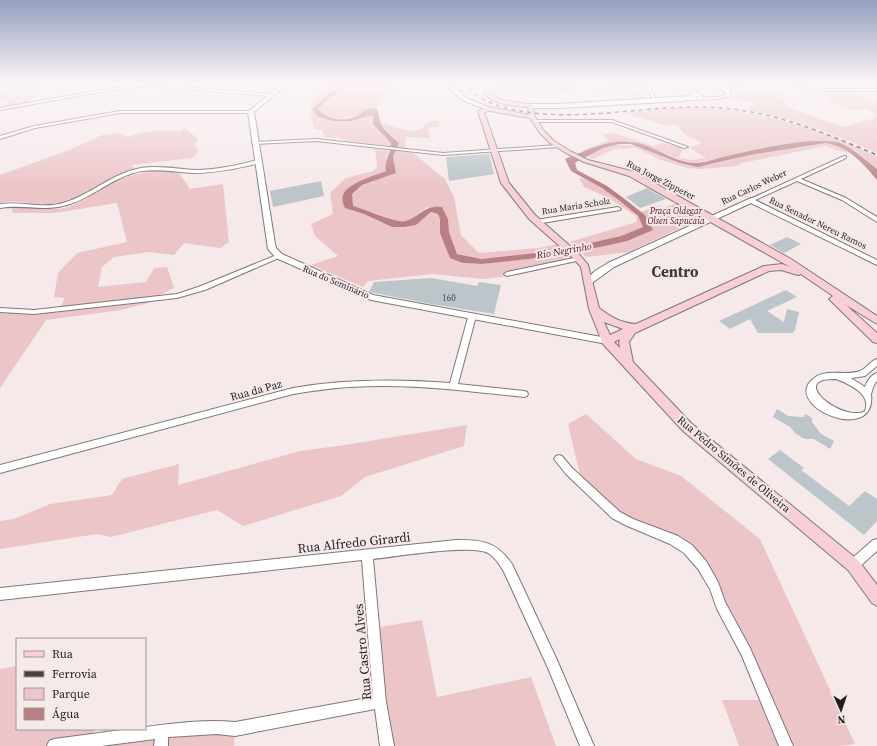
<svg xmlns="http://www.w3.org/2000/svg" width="877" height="746" viewBox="0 0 877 746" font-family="'Source Serif 4',serif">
	<rect width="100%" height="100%" fill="#f6e9ea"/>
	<g fill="#ebc5c8">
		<path d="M8 84H51L46 87 11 94 8 97 39 92 27 104 0 108 11 99 0 101V86Z"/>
		<path d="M332 84H351C337 87 322 99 312 109L318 117 351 121 372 115 373 116V124L391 142V146L347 141 336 137 326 138 322 130 314 129C308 100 308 102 332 84Z"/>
		<path d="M386 84H397L396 90 386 93 376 108C368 108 366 112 359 115 346 121 327 120 318 109 327 100 337 91 349 87 361 84 375 93 386 84Z"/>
		<path d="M606 84 643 85 649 94 641 95 648 99 633 100 624 92H598L595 90 606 86Z"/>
		<path d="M723 84H740V85L759 94H781L787 107 844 127 877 117V153C835 134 793 119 747 110L754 103 734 98 735 92Z"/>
		<path d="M823 92 859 93 877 104V116L868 109C846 110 838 110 823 92Z"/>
		<path d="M675 108C745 105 815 125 877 157V169L855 150 823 140 745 152 696 163 682 160 649 147 631 141 598 145 586 151 584 150 609 140 601 134 614 133 653 146 663 143 683 148 679 158 692 160 706 158 690 148 702 143 683 133 679 127 672 124 668 126 624 113Z"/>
		<path d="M439 120 440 126 428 128 430 138 406 137 405 148 398 147 399 143 390 135 381 123C391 125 407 133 418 130 428 126 423 121 439 120Z"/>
		<path d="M185 128 199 140 194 144 199 151 192 158 131 165 136 169C109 176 88 195 62 202 42 208 20 198 0 203V175L72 149 102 135 120 133 127 137 141 133 164 130 180 132Z"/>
		<path d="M826 143 836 145 849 151 843 152 825 146 742 163 737 166 701 169 687 168 661 160 636 148 614 149 593 159 585 156C626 132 641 152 680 162 686 163 692 166 698 166 708 167 736 158 748 155 774 150 800 147 826 143Z"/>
		<path d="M375 149 389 151 386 157V171L344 194 345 208 364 214 392 227H405L416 225 431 212 438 214 440 219V233L463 263 482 264 569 254 574 262 518 275 483 279 432 274 368 281 363 287 311 265 338 256 315 236 311 224 333 214 330 193 346 178 373 171 377 167Z"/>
		<path d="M396 151 413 153 445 179 454 197 461 235 479 253 539 248 559 244 565 249 482 259 457 254 449 232 448 219 427 207C421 212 412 221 403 222 391 223 367 210 353 206L351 194 362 185 396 173 393 157Z"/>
		<path d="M168 171 179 173 190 189 223 184 229 242 220 248 184 243 174 255 149 252 114 257 102 267 98 287 146 282 154 268 167 267 174 288 154 298 152 302 121 310 46 320 0 388V310L23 311 59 309 65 298 54 297 58 273 77 253 127 242 117 203 55 213H12L13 206C30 205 48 211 65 208 80 204 93 193 106 186 125 175 146 171 168 171Z"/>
		<path d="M579 178C590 177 630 207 637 216 640 219 642 224 644 227L621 236 576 247 570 242 637 222 636 216 607 197 584 187Z"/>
		<path d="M677 203 695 213 699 218 697 220 629 252 586 257 581 252 594 249 653 230 645 215 641 212 658 206 663 208Z"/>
		<path d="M586 414 636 459 681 476 760 539 855 744 841 746H739L722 700H765L746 652 688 549 629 522 582 483 568 424Z"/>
		<path d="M467 425 464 446 365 477 341 496 243 526 217 510 111 537 97 534 0 549V521L14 519 50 504 112 495 122 479 179 464 178 485 300 451 345 445Z"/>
		<path d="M422 620 437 697 531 677 556 746H387L374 628Z"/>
		<path d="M17 666V729H95L91 741 235 729 234 746H0V669Z"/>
	</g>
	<path fill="#b88085" d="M351 84H386C375 93 361 84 349 87 337 91 327 100 318 109 327 121 354 124 364 110L376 108C379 113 379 119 381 124 385 131 393 138 399 143L393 157 396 173 362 185 352 194 353 206C365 209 396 224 406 221 421 216 424 205 442 207L448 219 449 232 457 254 482 259 560 250 621 236 643 227 638 216 620 201 602 188 571 171 565 159C594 147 619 134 650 147 664 153 680 163 696 163 704 163 714 159 723 157 748 151 817 135 840 143 855 149 865 160 877 169V180C863 163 849 147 826 143L750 155 698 167 680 163 630 144H619L603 148 578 161 575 163 577 170 607 186 626 200 645 215 653 230 627 241 564 255 482 264 463 263 450 258 440 233V219L438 214 431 212 416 225 405 227H392L364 214 345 208C343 204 341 198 344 193 351 182 374 176 386 171 384 159 392 152 391 143L373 124V116L372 115 351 121H333L318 117 312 109C323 98 335 87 351 84Z"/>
	<g fill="#bbc5ca">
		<path d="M489 154 494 174 449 181 446 157Z"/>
		<path d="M321 181 324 196 273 207 270 191Z"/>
		<path d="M647 188 666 199 640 208 626 197Z"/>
		<path d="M787 237 801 244 784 253 770 245Z"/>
		<path d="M431 278 477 286 479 282 501 285 494 314 431 304 369 292 374 282Z"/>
		<path d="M786 290 797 297 767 311 784 322 787 309 799 312 795 330 792 333H758L750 319 730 329 719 321Z"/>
		<path d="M777 409 788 416 804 417 805 414 812 418V422L821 434 834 441 830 449 814 439H805L796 434 790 427 773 417Z"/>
		<path d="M780 450 804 468 801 470 849 506 865 491 877 499V521L864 535 768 459Z"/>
	</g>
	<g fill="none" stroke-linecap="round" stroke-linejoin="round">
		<g stroke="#817777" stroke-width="2">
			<g id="minor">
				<path d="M0 84H3L0 86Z"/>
				<path d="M144 84 271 94 273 95 271 96 148 86 112 90 0 110V108L112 88Z"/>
				<path d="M485 84H490L496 89 493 90Z"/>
				<path d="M645 84H649L656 101 653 100Z"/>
				<path d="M716 84H721L731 92 730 96 719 99 683 100 681 99 683 98 719 97 727 94Z"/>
				<path d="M791 84H800L823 89H877V91H823Z"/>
				<path d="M120 111H251L253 112 251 113H120L35 128 0 139V136L34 126Z"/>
				<path d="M535 120H612L688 147 684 148 612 122H533V120Z"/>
				<path d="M316 139 443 153 558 145 560 146 558 147 443 155 316 141 254 144 252 143 254 142Z"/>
				<path d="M844 156H846V158L801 179 846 198 877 217V222L842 200 797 181 753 201 748 200Z"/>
				<path d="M258 160 261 162 260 163C238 168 216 173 193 173 176 172 159 169 142 171 113 176 93 198 67 205 45 212 22 204 0 208V204C21 201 43 209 63 203 91 195 112 173 141 168 159 165 177 169 195 170 217 170 237 165 258 160Z"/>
				<path d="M618 207 621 209 620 210 536 224 533 222 536 220Z"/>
				<path d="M279 254 282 256 281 257 205 290 177 298 34 314 0 312V308L34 310 177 294 201 286Z"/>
				<path d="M579 257 582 259 581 260 507 276 504 274 507 272Z"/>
				<path d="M469 314H475L476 316 458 384 524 391 527 392 528 394 527 396 524 397C467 391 408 383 350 387 331 388 312 391 293 394L0 473V465L293 388C345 379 397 379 450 383Z"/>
				<path d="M877 359V366L865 376 851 378 865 387C867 381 871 375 877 373V381L874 385 871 394C877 448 774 403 817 376 828 369 848 376 860 371 866 369 870 361 877 359ZM836 379C849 384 872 394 865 411 847 422 798 388 823 380 827 379 832 379 836 379Z"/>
				<path d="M559 455 562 456 572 468 620 512 633 519 678 536 692 545 706 561 718 582 725 602 750 648 793 746H779L742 656 717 609 710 589 698 569 684 553 670 544 625 525 612 518 566 474 554 459 556 456Z"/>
				<path d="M877 539V551L857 569 853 570 849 569 848 565 849 561 873 540Z"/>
				<path d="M456 540C482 540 496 541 512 564L557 660 594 746H580L548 668 504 572C500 565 495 557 488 553 470 544 395 557 373 559L386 702 394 746H380L375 709 235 736 217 734 168 737V746H154L155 739 101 746H47L49 741 54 739 129 729H145V727C175 723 205 719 235 722L373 697 362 560 0 600V588Z"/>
			</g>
		</g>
		<g stroke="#817777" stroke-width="2">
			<g id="tertiary">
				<path d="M282 84H287L254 112 275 244 276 248 282 254 373 295 607 338 612 341 610 343 607 344 371 300 276 258 268 249 248 112Z"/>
				<path d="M445 84H450L466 98 493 109 488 110 462 100Z"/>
				<path d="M682 84H687L706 99 701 100 696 96 695 98 683 101 559 108H531L528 106 531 104H559L691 96 692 93Z"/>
				<path d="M751 198 877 260V265L751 203 614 267 592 283H586L585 281 595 271 608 263Z"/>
			</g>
		</g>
		<g stroke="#817777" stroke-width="2">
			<path id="secondary" d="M568 84H579C553 98 514 80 490 93L502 100 533 105 535 117 544 131 554 141 570 151 588 160 635 172 791 259 877 316V324L846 305 877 333V343L873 342 831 301 829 299 833 296 801 274 798 275 781 270 769 271 635 333 629 342 633 362 691 423 858 560 877 585V606L872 603 848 570 683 431 603 344 589 309 581 267 573 258 529 219 501 183 478 111 490 107 529 115 528 107C514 106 494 105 484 93 502 77 545 90 568 84ZM490 111 530 118 540 133 550 143 566 153 584 162 629 176 790 267 782 264 764 266 636 324C620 323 611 317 599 308L588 265 579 254 535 215 509 183 484 112ZM604 322 623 329 610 335ZM620 339 619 342 620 348 614 342Z"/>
		</g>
		<use href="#minor" fill="#fff" fill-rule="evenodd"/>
		<use href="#tertiary" fill="#fff" fill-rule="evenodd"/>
		<use href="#secondary" fill="#f8cfd6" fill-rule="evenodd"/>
		<g stroke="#474141" stroke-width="1.5" stroke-dasharray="4 4" stroke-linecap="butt">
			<path d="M454 84 465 94"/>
			<path d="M462 84C470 90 478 97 487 101 501 108 518 111 534 113 596 120 658 103 721 108 776 112 827 134 877 155"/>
		</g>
	</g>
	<linearGradient id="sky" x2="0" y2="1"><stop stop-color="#959fc0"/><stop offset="0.44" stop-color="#fbf5f6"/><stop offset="1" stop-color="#fbf5f6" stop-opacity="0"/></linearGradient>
	<rect width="877" height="189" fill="url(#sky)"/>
	<g text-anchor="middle" stroke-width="4" stroke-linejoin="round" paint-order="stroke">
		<g font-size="9" fill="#221e1e" stroke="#f6e9ea">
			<text transform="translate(661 180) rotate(27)" y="3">Rua Jorge Zipperer</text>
			<text transform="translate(754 187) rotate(-25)" y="3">Rua Carlos Weber</text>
			<text transform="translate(576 206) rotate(-9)" y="3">Rua Maria Scholz</text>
			<text transform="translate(818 223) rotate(26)" y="3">Rua Senador Nereu Ramos</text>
			<text transform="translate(336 282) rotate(23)" y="3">Rua do Seminário</text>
		</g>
		<g font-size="9" font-style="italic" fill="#5a1524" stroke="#f6e9ea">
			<text x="676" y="214">Praça Oldegar<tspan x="676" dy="10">Olsen Sapucaia</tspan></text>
		</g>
		<g font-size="9" fill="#484849">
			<text x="449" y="301">160</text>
		</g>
		<g font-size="10" font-style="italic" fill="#591423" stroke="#f6e9ea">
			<text transform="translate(564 250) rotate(-10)" y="4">Rio Negrinho</text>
		</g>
		<g font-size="11" fill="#221e1e" stroke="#f6e9ea">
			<text transform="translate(256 390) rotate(-15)" y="4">Rua da Paz</text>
			<text transform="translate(734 464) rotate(40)" y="4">Rua Pedro Simões de Oliveira</text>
		</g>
		<g font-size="13" fill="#221e1e" stroke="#f6e9ea">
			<text transform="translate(354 542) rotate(-6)" y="5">Rua Alfredo Girardi</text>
			<text transform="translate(362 652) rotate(-95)" y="5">Rua Castro Alves</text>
		</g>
		<g font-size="15" font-weight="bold" fill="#403738" stroke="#f6e9ea">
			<text x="675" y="277">Centro</text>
		</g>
	</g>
	<rect x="16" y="638" width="130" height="92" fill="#f6e9ea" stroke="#a19898"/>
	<rect x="24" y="651" width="20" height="6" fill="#f8cfd6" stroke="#a19898"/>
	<text x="52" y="658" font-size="12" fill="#221e1e">Rua</text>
	<rect x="24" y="671" width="20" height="6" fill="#474141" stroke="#a19898"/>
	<text x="52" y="678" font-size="12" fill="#221e1e">Ferrovia</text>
	<rect x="24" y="688" width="20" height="12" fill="#ebc5c8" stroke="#a19898"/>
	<text x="52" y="698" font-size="12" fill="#221e1e">Parque</text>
	<rect x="24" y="708" width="20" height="12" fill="#b88085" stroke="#a19898"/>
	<text x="52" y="718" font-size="12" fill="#221e1e">Água</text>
	<g transform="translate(841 710) rotate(177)" stroke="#f6e9ea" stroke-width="3" paint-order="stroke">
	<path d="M0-3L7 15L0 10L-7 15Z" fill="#221e1e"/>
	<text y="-6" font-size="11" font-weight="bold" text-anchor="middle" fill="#221e1e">N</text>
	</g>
</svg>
